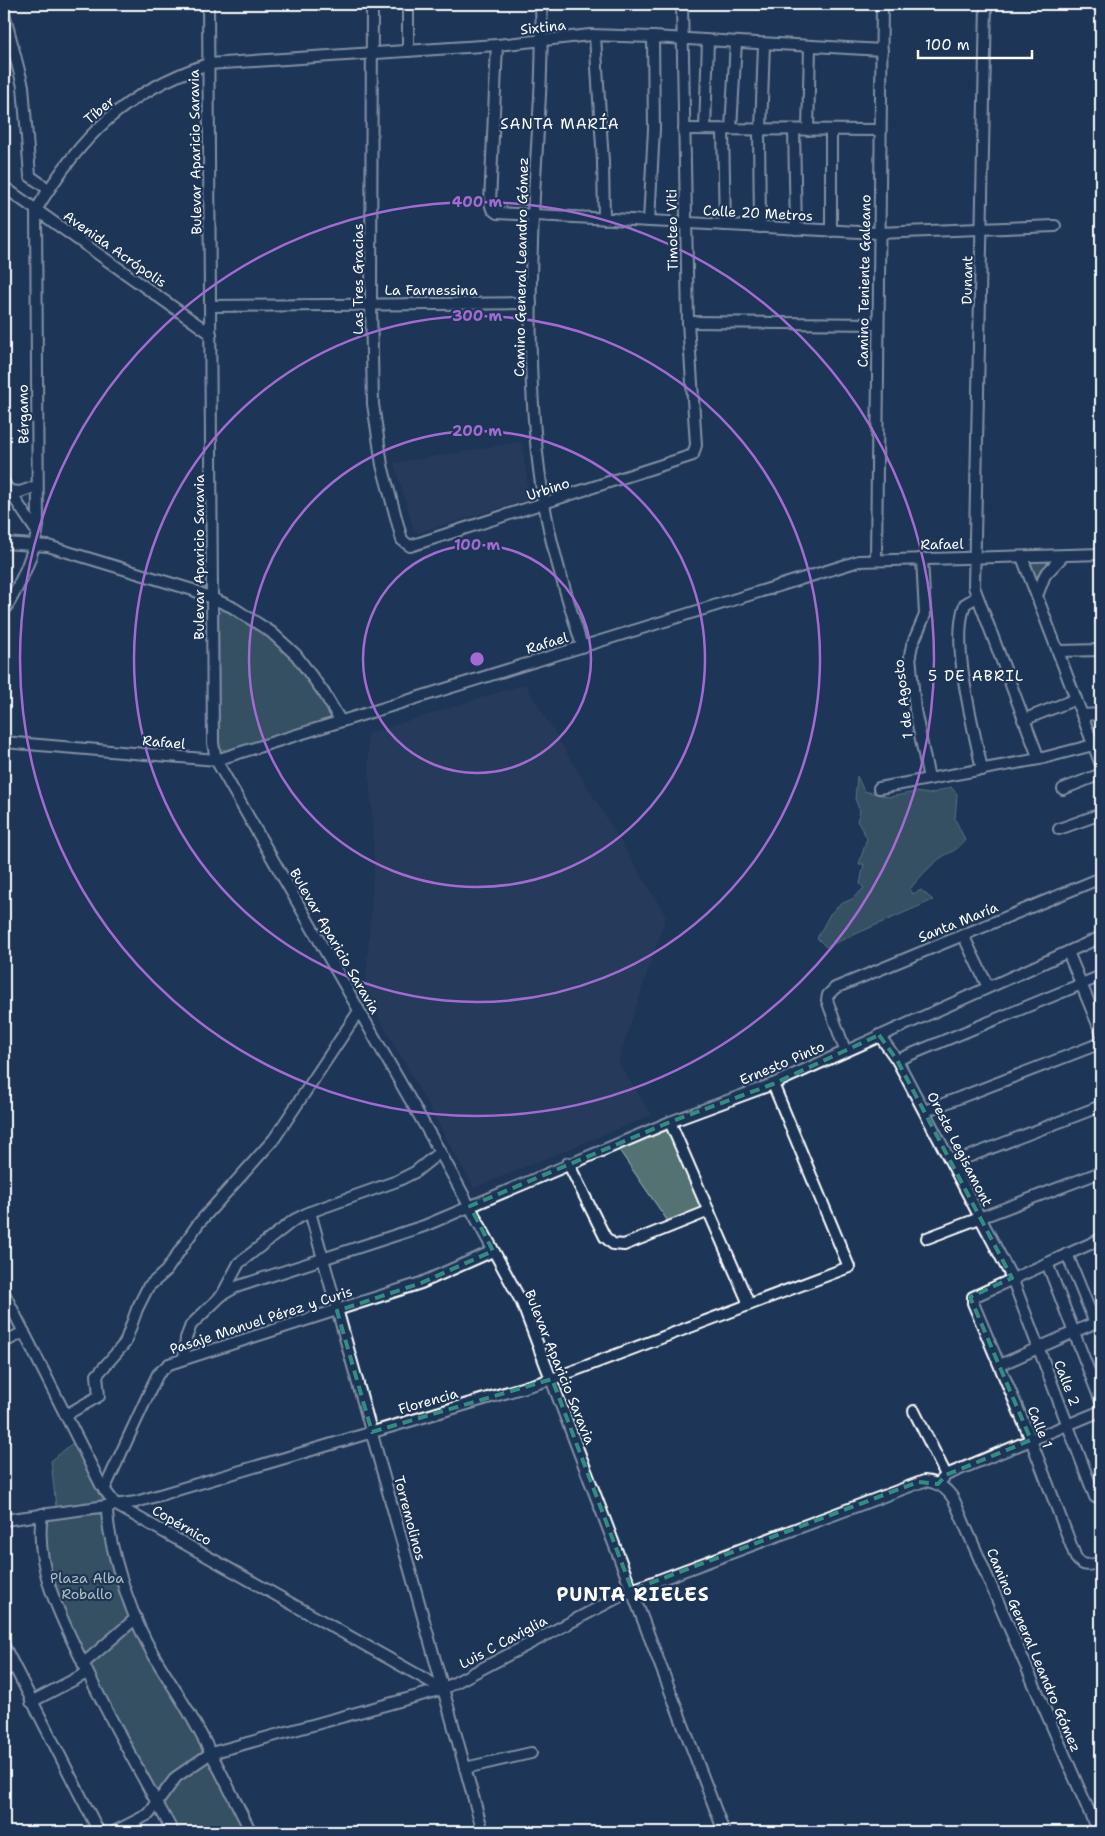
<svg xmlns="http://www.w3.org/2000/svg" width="1105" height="1836" viewBox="0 0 1105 1836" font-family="'Shantell Sans',sans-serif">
	<rect width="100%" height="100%" fill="#1d3557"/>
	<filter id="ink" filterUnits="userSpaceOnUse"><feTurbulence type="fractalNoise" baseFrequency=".02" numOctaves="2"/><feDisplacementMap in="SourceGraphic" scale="10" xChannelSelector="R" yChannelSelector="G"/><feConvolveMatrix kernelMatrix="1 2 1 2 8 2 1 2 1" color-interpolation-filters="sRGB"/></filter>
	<g filter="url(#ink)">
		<g fill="#32425e">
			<path d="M522 442 529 494 527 500 418 533 414 530 394 463Z"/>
			<path d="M525 684 666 916 618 1062 652 1115 474 1188 365 993 374 861 367 734Z"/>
		</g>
		<g fill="#527271" stroke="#a8b8b8">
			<path d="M1048 558 1051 561 1037 581H1035L1028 561Z"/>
			<path d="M223 610C233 611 242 619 250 624 287 648 310 677 332 715L330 719 230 751 221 749 218 746 217 614Z"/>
			<path d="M857 776 864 791 890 797 915 792 930 794 951 787 957 794 955 819 965 840C955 853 950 851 939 859 928 868 919 878 910 889L913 894 921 890 933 900 826 947 817 938 830 914 839 905 852 899 864 888 860 884 864 864H859L867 838 857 821 860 811 855 799Z"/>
			<path d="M668 1127 704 1210 669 1223 617 1147Z"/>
			<path d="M75 1441 103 1491V1497L96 1504 56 1507 51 1461Z"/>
			<path d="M101 1514 130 1614 153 1666 166 1682 207 1752 245 1832H176L159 1791C144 1782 74 1645 65 1622 56 1596 39 1544 47 1518Z"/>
		</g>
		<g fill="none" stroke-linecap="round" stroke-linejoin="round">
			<g stroke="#fff" stroke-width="14">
				<g id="minor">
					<path d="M208 4 213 743 216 760 440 1152 522 1303 724 1832"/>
					<path d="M372 4 371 304 373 404 382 465 402 540 410 546 693 455 696 445 688 322 682 4"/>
					<path d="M408 4V51"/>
					<path d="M541 4C544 74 536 145 533 216 529 311 528 409 544 503 552 552 568 599 582 646"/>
					<path d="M986 4 974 587 1039 759"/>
					<path d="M4 13 23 86 30 176 48 189"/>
					<path d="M595 36 603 162 604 219"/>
					<path d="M497 45 490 203 492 209 497 213 878 233 1055 226"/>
					<path d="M684 129 880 130"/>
					<path d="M705 129 708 41"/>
					<path d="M731 129 736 42"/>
					<path d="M723 130 725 225"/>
					<path d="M759 130 760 227"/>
					<path d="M761 130 764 44"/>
					<path d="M794 130 796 229"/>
					<path d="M808 130 810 47"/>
					<path d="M831 130V231"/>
					<path d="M4 187 211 334"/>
					<path d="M649 221 654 129 653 37"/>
					<path d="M210 306 531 303"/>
					<path d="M688 322 878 324"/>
					<path d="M4 483 37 532"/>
					<path d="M10 491 20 492 37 486"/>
					<path d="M4 543 48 546 193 590 232 607 271 632 296 655 324 693 340 720"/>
					<path d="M1022 557 1101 765"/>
					<path d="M922 558 925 615 912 645 910 655 915 710 929 779"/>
					<path d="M876 559 882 4"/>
					<path d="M1037 596 1045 575 1063 556"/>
					<path d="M977 597 965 604C950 645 974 727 982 770"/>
					<path d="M4 611C20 585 34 556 38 526L36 210C81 136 124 92 208 64L497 45 590 35 653 37 882 50"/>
					<path d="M1058 651 1101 650"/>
					<path d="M1082 715 1101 714"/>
					<path d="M1023 720 1076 699"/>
					<path d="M4 742 216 760 859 561 1101 554"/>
					<path d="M879 788 1039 759 1101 743"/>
					<path d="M1063 789 1101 774"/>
					<path d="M1059 829 1101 814"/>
					<path d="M963 935 988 987"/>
					<path d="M1068 952 1101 1032"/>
					<path d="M879 1035 897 1060 1012 1278 1095 1497"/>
					<path d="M845 1050 827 1000 828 995 835 988 1101 878"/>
					<path d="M897 1060 1101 976"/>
					<path d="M925 1111 1101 1043"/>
					<path d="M670 1122 749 1304"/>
					<path d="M568 1163 605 1237 613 1244 624 1245 709 1211"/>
					<path d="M952 1163 1101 1106"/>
					<path d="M310 1212 483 1832"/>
					<path d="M927 1238 1101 1172"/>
					<path d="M1101 1239 973 1297V1303L1031 1440 1076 1558C1083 1568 1091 1565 1101 1562"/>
					<path d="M1067 1254 1095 1323"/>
					<path d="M1047 1263 1101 1402"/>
					<path d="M4 1293 101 1485 116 1505 443 1689"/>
					<path d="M222 1295 236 1287 424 1226 670 1122 773 1084 1101 937"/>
					<path d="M4 1342 24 1332"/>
					<path d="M184 1358 186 1338 191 1325 222 1295 239 1263 294 1220 310 1212 397 1181 415 1172 440 1152"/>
					<path d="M1000 1365 1101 1320"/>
					<path d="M914 1411 946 1475"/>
					<path d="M66 1415 99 1396 97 1375 125 1343 137 1309 148 1287 166 1271 198 1224 274 1139 359 1011"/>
					<path d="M938 1484 946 1475 1101 1411"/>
					<path d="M104 1490 154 1382 158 1374 169 1364 421 1283 493 1251"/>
					<path d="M107 1506C107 1543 129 1608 146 1641 160 1669 179 1693 193 1720 214 1757 232 1795 251 1832"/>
					<path d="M42 1514C34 1568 61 1617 84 1665 111 1722 143 1777 173 1832"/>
					<path d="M4 1520 136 1502 552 1379 849 1267 773 1084"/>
					<path d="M4 1646 99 1832"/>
					<path d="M83 1664 136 1618"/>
					<path d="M4 1672 14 1666"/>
					<path d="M31 1702 87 1673"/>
					<path d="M465 1768 531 1753"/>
					<path d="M114 1832 149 1814 176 1777 211 1753 443 1689 632 1590 924 1481C938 1482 947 1488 954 1500L1098 1832"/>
				</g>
			</g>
			<use href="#minor" stroke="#1d3557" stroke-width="10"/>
		</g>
	</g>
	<path d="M0 0H1105V1836H0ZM879 1035 897 1060 1012 1278 970 1297 1031 1440 946 1475 938 1484 918 1482 632 1590 552 1379 372 1432 337 1311 421 1283 493 1251 470 1206 670 1122 773 1084Z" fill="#1d3557" fill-opacity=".55" fill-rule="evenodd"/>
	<path fill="none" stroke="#338b84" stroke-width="4" stroke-dasharray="10 6" stroke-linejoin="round" d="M879 1035 897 1060 1012 1278 970 1297 1031 1440 946 1475 938 1484 918 1482 632 1590 552 1379 372 1432 337 1311 421 1283 493 1251 470 1206 670 1122 773 1084Z"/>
	<g fill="none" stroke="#a36bd2" stroke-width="2.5">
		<circle cx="477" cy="659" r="114"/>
		<circle cx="477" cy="659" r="228"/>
		<circle cx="477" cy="659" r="343"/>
		<circle cx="477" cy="659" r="457"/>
	</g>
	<g text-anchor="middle" stroke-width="4.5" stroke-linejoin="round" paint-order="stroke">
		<g font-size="14" fill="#fff" stroke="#1d3557">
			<text transform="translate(543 27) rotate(-6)" y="5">Sixtina</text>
			<text transform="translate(99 110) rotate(-40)" y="5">Tíber</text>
			<text transform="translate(195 152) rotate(-91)" y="5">Bulevar Aparicio Saravia</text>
			<text transform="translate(758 213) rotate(3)" y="5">Calle 20 Metros</text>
			<text transform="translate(672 230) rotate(-91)" y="5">Timoteo Viti</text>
			<text transform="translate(115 249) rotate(35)" y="5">Avenida Acrópolis</text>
			<text transform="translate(521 267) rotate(-89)" y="5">Camino General Leandro Gómez</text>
			<text transform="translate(358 279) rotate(-90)" y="5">Las Tres Gracias</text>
			<text transform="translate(967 280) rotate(-89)" y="5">Dunant</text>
			<text transform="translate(864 281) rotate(-89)" y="5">Camino Teniente Galeano</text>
			<text x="431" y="295">La Farnessina</text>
			<text transform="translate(23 414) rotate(-91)" y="5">Bérgamo</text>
			<text transform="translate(548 489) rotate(-18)" y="5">Urbino</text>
			<text transform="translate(942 544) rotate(-1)" y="5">Rafael</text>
			<text transform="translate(199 557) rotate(-90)" y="5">Bulevar Aparicio Saravia</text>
			<text transform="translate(547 643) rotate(-17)" y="5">Rafael</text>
			<text transform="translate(903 699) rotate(-97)" y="5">1 de Agosto</text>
			<text transform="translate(164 742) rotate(5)" y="5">Rafael</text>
			<text transform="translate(958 922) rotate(-22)" y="5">Santa María</text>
			<text transform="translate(335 941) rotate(60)" y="5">Bulevar Aparicio Saravia</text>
			<text transform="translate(782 1063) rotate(-23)" y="5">Ernesto Pinto</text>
			<text transform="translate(960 1149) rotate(63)" y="5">Oreste Legisamont</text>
			<text transform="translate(261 1320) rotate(-18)" y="5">Pasaje Manuel Pérez y Curis</text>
			<text transform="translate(560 1367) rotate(68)" y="5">Bulevar Aparicio Saravia</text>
			<text transform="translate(1067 1383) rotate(69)" y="5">Calle 2</text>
			<text transform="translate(428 1401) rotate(-16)" y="5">Florencia</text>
			<text transform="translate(1040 1427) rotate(68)" y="5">Calle 1</text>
			<text transform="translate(410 1518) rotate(75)" y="5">Torremolinos</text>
			<text transform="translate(182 1525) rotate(30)" y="5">Copérnico</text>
			<text transform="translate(503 1642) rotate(-28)" y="5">Luis C Caviglia</text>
			<text transform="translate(1034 1650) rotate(67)" y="5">Camino General Leandro Gómez</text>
		</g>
		<g font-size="14" fill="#b1c0bf" stroke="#1d3557">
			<text x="87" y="1583">Plaza Alba<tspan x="87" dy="16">Roballo</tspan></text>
		</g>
		<g font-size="15" letter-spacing="1" fill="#fff" stroke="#1d3557">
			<text x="560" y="129">SANTA MARÍA</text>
			<text x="976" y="681">5 DE ABRIL</text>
		</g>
		<g font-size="19" font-weight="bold" letter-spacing="1" fill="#fff" stroke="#1d3557">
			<text x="633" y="1601">PUNTA RIELES</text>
		</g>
	</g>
	<circle cx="477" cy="659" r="8" fill="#a36bd2" stroke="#1d3557" stroke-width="2.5"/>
	<g font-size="15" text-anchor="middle" font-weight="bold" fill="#a36bd2" stroke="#1d3557" stroke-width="4.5" stroke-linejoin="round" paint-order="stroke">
		<text x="477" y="207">400 m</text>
		<text x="477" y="321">300 m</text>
		<text x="477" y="436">200 m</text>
		<text x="477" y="550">100 m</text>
	</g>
	<rect width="1105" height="1836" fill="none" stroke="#1d3557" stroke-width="20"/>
	<rect x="10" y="10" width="1085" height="1816" fill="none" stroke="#fff" stroke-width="2" filter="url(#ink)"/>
	<path d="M918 50v8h114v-8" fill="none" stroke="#ffffff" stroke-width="2.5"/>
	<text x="925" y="50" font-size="15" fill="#ffffff" stroke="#1d3557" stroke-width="4" paint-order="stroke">100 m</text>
</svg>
